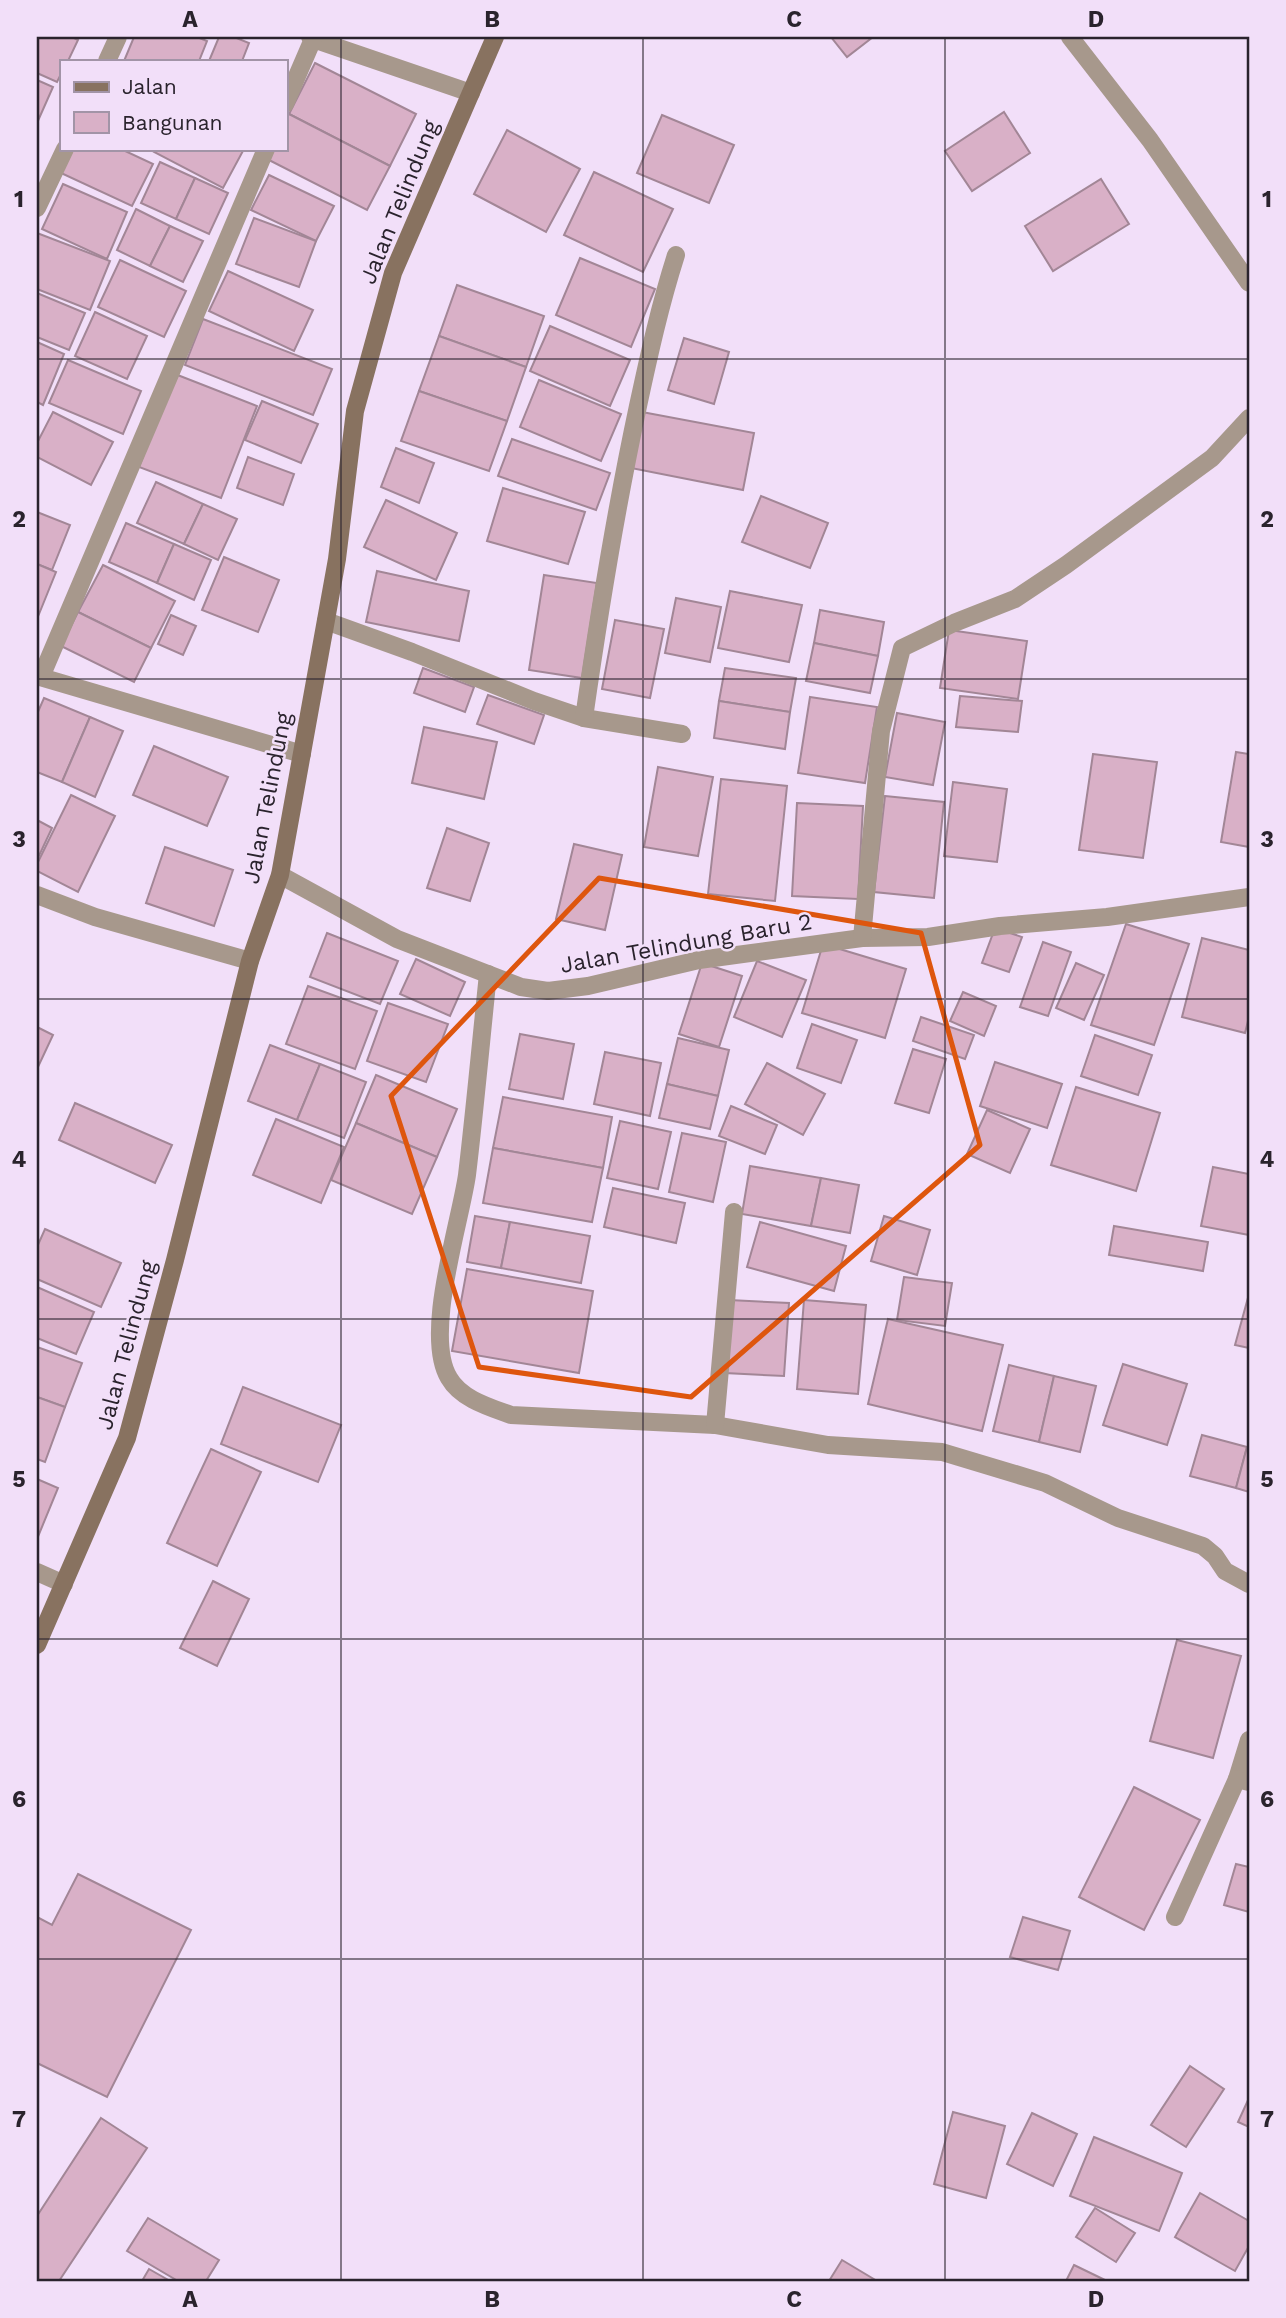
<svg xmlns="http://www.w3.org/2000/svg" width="1286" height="2318" viewBox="0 0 1286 2318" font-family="'Work Sans',sans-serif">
	<rect width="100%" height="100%" fill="#f2dff9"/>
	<g fill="#d9b0c7" stroke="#a28696" stroke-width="2">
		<path d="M37 37H72L78 40 68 61H61V74L57 82 37 73Z"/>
		<path d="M134 37H197L207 41 199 61H124Z"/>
		<path d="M219 37H234L249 43 242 61H209Z"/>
		<path d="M831 37H873L847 57Z"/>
		<path d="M315 63 416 114 390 166 289 114Z"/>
		<path d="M37 80 53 87 37 123Z"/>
		<path d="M1004 112 1030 153 972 191 945 151Z"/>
		<path d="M289 114 390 166 367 210 265 158 270 149H285V121Z"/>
		<path d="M662 115 734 145 709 203 637 173Z"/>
		<path d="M507 130 580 169 546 232 474 194Z"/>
		<path d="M73 149H121L153 164 132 206 61 173Z"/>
		<path d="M156 149H244L223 188 154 152Z"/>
		<path d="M160 162 195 178 176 219 141 203Z"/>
		<path d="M594 172 673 209 643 272 564 235Z"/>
		<path d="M269 175 334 206 316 241 251 210Z"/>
		<path d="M195 178 228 193 209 234 176 219Z"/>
		<path d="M1101 179 1129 224 1053 271 1025 226Z"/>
		<path d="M63 184 127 212 107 259 42 229Z"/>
		<path d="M136 209 170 226 150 266 117 250Z"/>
		<path d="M254 218 316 241 299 287 236 264Z"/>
		<path d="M170 226 203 241 183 282 150 266Z"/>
		<path d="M37 233 110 261 90 310 37 289Z"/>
		<path d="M580 258 655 289 631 347 556 315Z"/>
		<path d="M120 260 186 291 164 337 98 307Z"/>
		<path d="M228 271 313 310 294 351 209 311Z"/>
		<path d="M457 285 544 316 526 367 439 336Z"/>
		<path d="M37 293 85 313 69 350 37 337Z"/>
		<path d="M95 312 147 336 127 379 75 356Z"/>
		<path d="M203 319 332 369 313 415 185 365Z"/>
		<path d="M550 326 630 360 610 406 530 371Z"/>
		<path d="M439 336 526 367 507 421 419 391Z"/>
		<path d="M684 338 729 352 714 404 668 390Z"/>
		<path d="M37 342 64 354 43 405 37 402Z"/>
		<path d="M68 360 141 391 123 434 49 403Z"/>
		<path d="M175 374 257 406 221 498 139 467Z"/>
		<path d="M539 380 621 414 601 461 520 427Z"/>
		<path d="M419 391 507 421 489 471 401 441Z"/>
		<path d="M262 401 318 424 301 463 245 440Z"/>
		<path d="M53 412 113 442 91 485 37 457V443Z"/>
		<path d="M642 412 754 433 743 490 631 468Z"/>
		<path d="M512 439 610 473 596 510 498 476Z"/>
		<path d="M396 448 434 463 419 503 381 487Z"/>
		<path d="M248 457 294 474 283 505 237 488Z"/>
		<path d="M156 482 203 504 184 544 137 523Z"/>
		<path d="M503 488 585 512 568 564 487 541Z"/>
		<path d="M761 496 828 523 810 568 742 542Z"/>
		<path d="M386 500 457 533 436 580 364 547Z"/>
		<path d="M203 504 237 519 218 560 184 544Z"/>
		<path d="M37 512 70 525 52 570 37 564Z"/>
		<path d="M126 523 174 544 157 583 109 562Z"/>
		<path d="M174 544 211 560 194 600 157 583Z"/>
		<path d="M224 557 279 580 258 632 202 610Z"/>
		<path d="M37 564 56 572 37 619Z"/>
		<path d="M103 565 175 601 151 648 78 612Z"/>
		<path d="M377 571 469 591 459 641 366 622Z"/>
		<path d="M544 575 597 583 582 678 529 670Z"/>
		<path d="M730 591 802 605 789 662 718 648Z"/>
		<path d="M676 598 721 607 710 662 665 653Z"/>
		<path d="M820 610 884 622 878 656 814 643Z"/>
		<path d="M78 612 151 648 134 682 61 646Z"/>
		<path d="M171 615 196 626 183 655 158 644Z"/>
		<path d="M615 620 664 629 650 698 602 689Z"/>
		<path d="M949 630 1027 641 1018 699 940 688Z"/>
		<path d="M814 643 878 656 870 693 806 681Z"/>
		<path d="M423 668 474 687 465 712 414 693Z"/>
		<path d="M725 668 796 678 790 712 719 701Z"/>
		<path d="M488 695 544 715 534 744 477 724Z"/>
		<path d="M960 696 1022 701 1018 732 956 727Z"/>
		<path d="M810 697 877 707 865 783 798 773Z"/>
		<path d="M44 698 90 717 62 782 37 772V714Z"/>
		<path d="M719 701 790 712 785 749 714 738Z"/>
		<path d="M897 713 945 722 933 785 885 777Z"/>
		<path d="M90 717 123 731 95 797 62 782Z"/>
		<path d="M424 727 497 742 484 799 412 783Z"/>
		<path d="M154 746 228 777 207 826 133 795Z"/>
		<path d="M1236 752 1249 754V847L1221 842Z"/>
		<path d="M1093 754 1157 762 1143 858 1079 850Z"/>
		<path d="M658 767 713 777 698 856 644 847Z"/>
		<path d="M721 779 787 786 775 901 708 894Z"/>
		<path d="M953 782 1007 789 997 862 944 856Z"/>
		<path d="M71 795 115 816 78 892 37 871V864Z"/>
		<path d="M885 796 944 802 934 898 874 892Z"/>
		<path d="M797 803 863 806 858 899 792 896Z"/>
		<path d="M37 820 52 828 37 860Z"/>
		<path d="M447 828 489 843 470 901 427 888Z"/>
		<path d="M574 844 622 855 605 930 556 919Z"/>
		<path d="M165 847 233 870 214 926 146 903Z"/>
		<path d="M1126 924 1189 944 1154 1045 1091 1025Z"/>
		<path d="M995 928 1022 937 1009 972 982 963Z"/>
		<path d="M327 933 398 961 380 1004 310 977Z"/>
		<path d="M1202 938 1249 950V1017L1245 1033 1182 1017Z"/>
		<path d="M1043 942 1071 952 1048 1016 1020 1007Z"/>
		<path d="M823 944 906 969 885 1038 802 1013Z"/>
		<path d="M416 959 465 982 450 1016 400 994Z"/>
		<path d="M757 961 806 980 782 1037 734 1017Z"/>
		<path d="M702 963 742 976 719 1047 679 1034Z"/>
		<path d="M1076 963 1104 975 1084 1020 1056 1008Z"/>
		<path d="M308 986 377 1011 355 1069 286 1044Z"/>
		<path d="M963 992 996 1006 984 1036 950 1021Z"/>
		<path d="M388 1003 448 1024 426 1082 367 1061Z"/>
		<path d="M921 1017 974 1035 965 1059 913 1041Z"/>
		<path d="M812 1024 857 1040 841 1083 797 1068Z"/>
		<path d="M37 1027 53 1035 37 1069Z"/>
		<path d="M520 1034 574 1044 563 1099 509 1089Z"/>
		<path d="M1095 1035 1152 1055 1138 1095 1081 1076Z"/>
		<path d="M678 1038 729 1050 718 1096 667 1084Z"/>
		<path d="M270 1045 320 1064 297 1120 248 1101Z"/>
		<path d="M913 1049 946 1059 929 1113 895 1103Z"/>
		<path d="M605 1052 661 1063 650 1116 594 1104Z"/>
		<path d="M995 1062 1062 1084 1047 1128 980 1106Z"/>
		<path d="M767 1063 825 1094 803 1135 745 1104Z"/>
		<path d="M320 1064 366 1082 344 1138 297 1120Z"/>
		<path d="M376 1075 457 1109 437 1157 356 1123Z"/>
		<path d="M667 1084 718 1096 710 1129 659 1118Z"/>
		<path d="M1076 1087 1160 1113 1136 1191 1051 1165Z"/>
		<path d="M503 1097 612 1117 603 1168 493 1148Z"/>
		<path d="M75 1103 172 1145 155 1183 59 1140Z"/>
		<path d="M731 1106 777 1125 765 1154 719 1136Z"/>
		<path d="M987 1110 1030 1129 1010 1173 967 1154Z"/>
		<path d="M276 1119 344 1147 321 1203 253 1175Z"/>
		<path d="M620 1121 671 1132 658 1189 607 1178Z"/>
		<path d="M356 1123 437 1157 412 1214 331 1180Z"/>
		<path d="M682 1133 726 1142 713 1202 669 1192Z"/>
		<path d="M493 1148 603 1168 592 1222 483 1203Z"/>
		<path d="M750 1166 821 1178 811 1226 742 1214Z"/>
		<path d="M1213 1167 1249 1174V1235L1201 1226Z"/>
		<path d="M821 1178 859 1185 850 1233 811 1226Z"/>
		<path d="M613 1188 685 1203 676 1243 604 1227Z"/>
		<path d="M475 1216 510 1222 501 1268 467 1262Z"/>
		<path d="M884 1216 930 1230 917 1275 871 1261Z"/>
		<path d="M510 1222 590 1236 581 1283 501 1268Z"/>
		<path d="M760 1222 846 1246 834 1291 747 1267Z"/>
		<path d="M1114 1226 1208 1242 1203 1271 1109 1255Z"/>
		<path d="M45 1229 121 1263 101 1307 37 1279V1247Z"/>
		<path d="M467 1269 593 1291 579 1373 452 1351Z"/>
		<path d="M904 1277 952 1283 945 1326 897 1320Z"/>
		<path d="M37 1287 94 1312 76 1354 37 1338Z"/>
		<path d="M1249 1294V1348L1235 1345Z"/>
		<path d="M729 1300 789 1303 784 1376 725 1373Z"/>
		<path d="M804 1300 866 1305 858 1394 797 1389Z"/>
		<path d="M888 1319 1003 1345 982 1431 868 1404Z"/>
		<path d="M37 1347 82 1363 65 1407 37 1397Z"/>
		<path d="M1123 1364 1187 1384 1167 1445 1103 1425Z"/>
		<path d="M1009 1365 1054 1376 1039 1442 993 1431Z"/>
		<path d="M1054 1376 1096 1386 1080 1452 1039 1442Z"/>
		<path d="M243 1387 341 1425 318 1482 221 1444Z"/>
		<path d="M37 1397 65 1407 45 1462 37 1459Z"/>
		<path d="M1202 1435 1247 1447 1236 1488 1190 1476Z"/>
		<path d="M1247 1447H1249V1492L1236 1488Z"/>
		<path d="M211 1449 261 1472 217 1566 167 1543Z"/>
		<path d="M37 1479 58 1488 37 1539Z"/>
		<path d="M213 1581 249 1599 217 1666 180 1648Z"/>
		<path d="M1177 1640 1241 1656 1213 1758 1150 1741Z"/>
		<path d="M1134 1787 1200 1820 1144 1930 1079 1897Z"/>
		<path d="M1236 1864 1249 1867V1912L1224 1905Z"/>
		<path d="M78 1874 191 1930 107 2097 37 2063V1917L52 1925Z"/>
		<path d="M1023 1917 1070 1931 1058 1970 1010 1957Z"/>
		<path d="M1190 2066 1224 2089 1186 2147 1151 2125Z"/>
		<path d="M1249 2098V2127L1238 2122Z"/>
		<path d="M953 2112 1005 2126 986 2198 934 2184Z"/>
		<path d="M1032 2113 1077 2134 1053 2186 1007 2164Z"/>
		<path d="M101 2118 147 2148 59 2281H37V2216Z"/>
		<path d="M1094 2137 1182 2173 1159 2231 1070 2196Z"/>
		<path d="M1200 2193 1249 2221V2246L1235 2271 1175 2237Z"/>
		<path d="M1095 2208 1135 2233 1116 2262 1076 2237Z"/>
		<path d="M148 2218 219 2260 206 2281H178L127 2251Z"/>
		<path d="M842 2260 877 2281H829Z"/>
		<path d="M1074 2265 1107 2281H1066Z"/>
		<path d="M149 2269 170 2281H142Z"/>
	</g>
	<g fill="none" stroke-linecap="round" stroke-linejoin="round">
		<g stroke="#a7988c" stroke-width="18">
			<path d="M1070 37 1150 140 1249 283"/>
			<path d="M313 39 471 93"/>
			<path d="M107 61 118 37"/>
			<path d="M285 104 313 39 310 37"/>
			<path d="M37 208 65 149"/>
			<path d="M326 621 412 652 534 701 584 718 682 734"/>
			<path d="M37 676 302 754"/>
			<path d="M41 677 266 149"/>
			<path d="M584 718C599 613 616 509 638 406 649 355 660 305 676 255"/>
			<path d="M280 875 397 939 521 987 548 991 588 986 699 960 862 938 928 937 1000 926 1107 917 1249 897"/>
			<path d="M37 895 95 917 250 961"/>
			<path d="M862 938 881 731 902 648 954 623 1015 599 1066 565 1212 458 1249 418"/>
			<path d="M488 974C481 1041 475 1108 467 1175 460 1224 423 1335 449 1378 461 1399 489 1407 511 1415L715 1425 828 1445 942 1452 1045 1483 1118 1518 1203 1546 1215 1556 1225 1571 1249 1584"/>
			<path d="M715 1425 734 1212"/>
			<path d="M37 1572 64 1584"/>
			<path d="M1249 1740 1237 1779 1249 1782"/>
			<path d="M1175 1917 1237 1779"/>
		</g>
		<path stroke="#887260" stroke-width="18" d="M37 1645 127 1438 175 1260 250 961 280 875 337 559 355 411 393 273 495 37"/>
	</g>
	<path fill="none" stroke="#de560e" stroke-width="5" stroke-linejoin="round" d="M599 878 921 933 980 1145 691 1397 479 1367 391 1096Z"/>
	<path fill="none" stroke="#2a232d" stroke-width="2" stroke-opacity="0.55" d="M341 37V2281M643 37V2281M945 37V2281M37 359H1249M37 679H1249M37 999H1249M37 1319H1249M37 1639H1249M37 1959H1249"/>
	<g text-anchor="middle" stroke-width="5" stroke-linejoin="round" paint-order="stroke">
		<g font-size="23" fill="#2a232d" stroke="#f2dff9">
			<text transform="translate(399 202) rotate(-68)" y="8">Jalan Telindung</text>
			<text transform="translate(267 798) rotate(-79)" y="8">Jalan Telindung</text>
			<text transform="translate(686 943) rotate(-10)" y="8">Jalan Telindung Baru 2</text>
			<text transform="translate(126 1345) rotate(-75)" y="8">Jalan Telindung</text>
		</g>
	</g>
	<rect width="1286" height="2318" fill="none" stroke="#f2dff9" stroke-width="77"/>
	<rect x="60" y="60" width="228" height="91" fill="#f2dff9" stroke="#a294a7" stroke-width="2"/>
	<rect x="74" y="82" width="35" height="10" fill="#887260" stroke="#a294a7" stroke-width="2"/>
	<text x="122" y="94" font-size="21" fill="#2a232d">Jalan</text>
	<rect x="74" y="112" width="35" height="21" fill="#d9b0c7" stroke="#a294a7" stroke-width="2"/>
	<text x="122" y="130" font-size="21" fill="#2a232d">Bangunan</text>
	<rect x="38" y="38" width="1210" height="2242" fill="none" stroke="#2a232d" stroke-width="2.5"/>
	<g font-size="23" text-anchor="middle" font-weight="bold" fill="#2a232d">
		<text x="190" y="27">A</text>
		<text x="492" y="27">B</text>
		<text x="794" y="27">C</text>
		<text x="1096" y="27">D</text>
		<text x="19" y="207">1</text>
		<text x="1267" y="207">1</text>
		<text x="19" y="527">2</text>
		<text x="1267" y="527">2</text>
		<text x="19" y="847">3</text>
		<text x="1267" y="847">3</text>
		<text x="19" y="1167">4</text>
		<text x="1267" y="1167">4</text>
		<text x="19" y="1487">5</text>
		<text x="1267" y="1487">5</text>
		<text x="19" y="1807">6</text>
		<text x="1267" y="1807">6</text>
		<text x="19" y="2127">7</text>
		<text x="1267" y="2127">7</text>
		<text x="190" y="2307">A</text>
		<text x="492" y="2307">B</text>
		<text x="794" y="2307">C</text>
		<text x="1096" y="2307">D</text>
	</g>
</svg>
